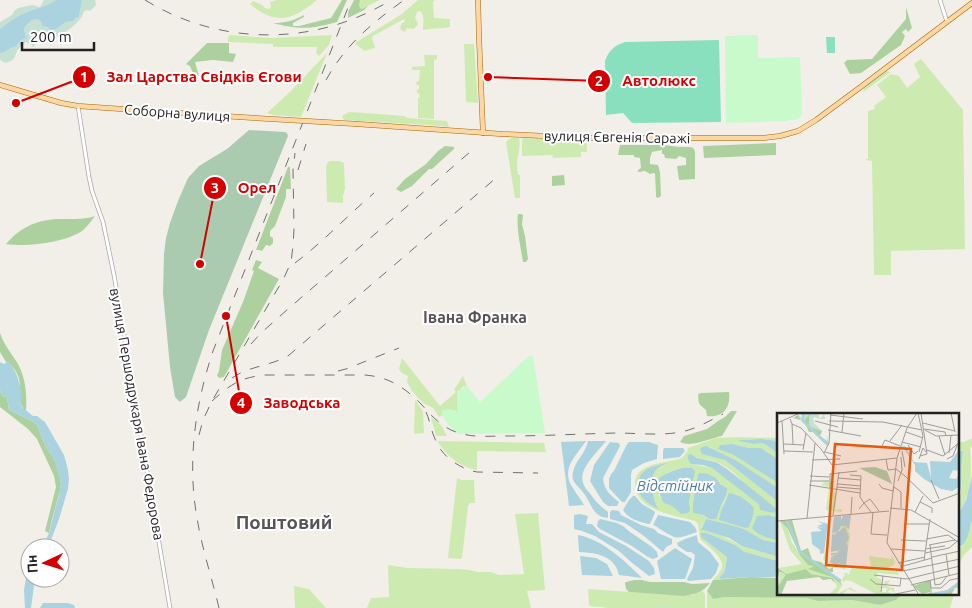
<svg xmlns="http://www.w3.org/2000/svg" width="972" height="608" viewBox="0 0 972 608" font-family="Ubuntu,sans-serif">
	<rect width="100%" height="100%" fill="#f2efe9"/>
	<g fill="#cdebb0" fill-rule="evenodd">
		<path d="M277 0H317C293 20 275 26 250 4L253 1 262 5 265 8 269 9 271 7 270 2Z"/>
		<path d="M360 0H380L361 9 359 6Z"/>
		<path d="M418 0H435L433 2 434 18 450 19V27C441 29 432 28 423 30 423 24 425 15 420 11L417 12 415 18 417 21 418 24 414 29 407 28 405 32 401 30 400 27 402 23 405 22 404 19 373 36 372 38 375 48 364 51 355 43 402 14Z"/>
		<path d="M230 35 270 38 332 35 329 45 319 56 316 53 317 47H273V44L228 42V38Z"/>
		<path d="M464 44H474L478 103 466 102Z"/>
		<path d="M327 53 301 117 273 115 267 113 290 92Z"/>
		<path d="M424 55H437V59L434 60V119L418 118V98L420 97 419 93H417V90L419 89V85H417L416 82 419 81 420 70H412V67L425 66Z"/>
		<path d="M921 59 963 110 965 249 891 251V275H874L872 161 866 160V159H868V111L875 109 874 106 886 97 877 85 891 74 899 76 907 88 920 77 914 64Z"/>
		<path d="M886 71 891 72 863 92 864 88Z"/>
		<path d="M349 112 366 113 404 116 408 118 447 121 449 127 430 125 344 120 342 116Z"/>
		<path d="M511 138H519C521 146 518 153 517 161 517 165 517 170 518 175H520V198H515L506 142Z"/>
		<path d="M524 138 587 141V152H581V157L553 158 552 155 522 156V140Z"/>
		<path d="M330 161H339L344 163 345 189 343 196V203L327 202 326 167 327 163Z"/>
		<path d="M402 358 440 406 456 392 454 390 463 376 467 386 462 387 457 402 458 412 453 410 443 411V415L439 417 433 408 423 403 412 391 407 382 408 376 402 373 399 369Z"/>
		<path d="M415 400 423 411 424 433 414 434Z"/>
		<path d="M431 417 441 425 447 436H436Z"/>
		<path d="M737 437 778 438V441L762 439 741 440 740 441 754 444 760 443 765 444 778 454V459L761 448H749L732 444 720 445 719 449 732 454 778 483V488L735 461 706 446 725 460 778 502V517H774L769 515 761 535 778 540V543L763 540 744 529 727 524 706 519 701 528 702 530C717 531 730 541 743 546 755 551 767 553 778 557V578L774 577 777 569V561L745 552 735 545 707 533H701L702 538 727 557C726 562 726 569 723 574 721 575 720 577 719 579L713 580C716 576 721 572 722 567 724 557 707 546 700 539L698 524 695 521C675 515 634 511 635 483 635 476 639 471 645 468 656 462 670 462 682 458L687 452 688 448 716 438ZM691 454C700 461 708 458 717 462 739 472 752 493 765 512L756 502 746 493 712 468 692 464ZM665 465C661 467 657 469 654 472 649 480 654 497 656 506L651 505 647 501 653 467ZM682 468 694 477C691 486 687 497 690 506L679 510 661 499 659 495 658 483C666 472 669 471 682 468ZM698 474 716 478 720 484 727 488C728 500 718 512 709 519L704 515 693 513V503ZM736 494 749 502 745 528 726 521 721 511 727 497Z"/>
		<path d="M970 439H972V446L970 448C972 476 972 490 958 515V497L961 493 962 468 961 459 963 452 958 449V442H965Z"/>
		<path d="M437 441 544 443 546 452 477 451V470C459 467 447 456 437 441Z"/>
		<path d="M457 478 462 480H474L475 503H470L468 506 462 558 460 559 448 558Z"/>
		<path d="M538 513 545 590 527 591 531 608H367L371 598 389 597 388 565 408 568 459 569 470 570 478 572H491L499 575 524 574 515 514Z"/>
		<path d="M972 521V547L964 555 960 562 958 561V548L962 547Z"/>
		<path d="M294 586 309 589 326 608H295Z"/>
		<path d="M588 589 673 595H692L703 591 705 594V608H607C601 606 594 608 589 605Z"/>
		<path d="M707 591 713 599 725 597 806 598 819 601 852 600 880 605 896 600 902 594C917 594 933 596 948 596L950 594H954L950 608H707Z"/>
	</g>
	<g fill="#add19e">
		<path d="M342 0H347L337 22C312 29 298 30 273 23 285 23 293 21 304 15V17L293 23V26H299L331 18Z"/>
		<path d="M354 0H360L359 6 361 9 368 6 364 10 348 18V12Z"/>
		<path d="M906 7 912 28 908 32 906 29 902 32 905 36 901 45 861 73 850 74 844 63 847 60 872 59 906 19Z"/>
		<path d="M207 43H229V53L236 54 233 62 213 60 195 62 199 76 193 73 190 66 186 64Z"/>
		<path d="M776 143V155L704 158 703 146Z"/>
		<path d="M620 145H664L679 147H691L694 149 695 152V179L679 180 677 166 686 165V158L679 156 676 159 665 158 664 154H662V150L652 152 650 158V164L658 165 660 172 661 196 658 198 656 197V194L655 174 654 173 650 174 645 171 638 172V170L641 168 640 158 634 157V155H618Z"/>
		<path d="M445 146 454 147V149L432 169H429L412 186 401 192 396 189 405 179 426 164 438 151Z"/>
		<path d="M288 167H290L291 189H286V197L275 226 270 231V236L273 238V243L270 246 266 245 262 251 259 250H256Z"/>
		<path d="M564 175 565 185 552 186V176Z"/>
		<path d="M518 214H521L523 215 522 224 525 236 528 259 526 262H523C521 248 516 228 518 214Z"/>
		<path d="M95 216C91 221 87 227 82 231 64 243 27 247 6 244 23 224 42 218 68 219 78 219 86 219 95 216Z"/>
		<path d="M256 260 262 262 258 268 279 279 224 377 219 378 217 375 219 371 222 350 243 302 254 271 252 270Z"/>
		<path d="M0 333C4 345 12 354 18 364 26 379 27 395 26 411 16 402 22 391 19 379 18 373 12 366 8 362H6L0 352Z"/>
		<path d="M0 390 2 396 7 397 9 410 32 421 37 425 46 447 54 459 58 470 61 483 60 491 52 519 49 533 45 531 56 487 54 476 37 439 28 429 0 407Z"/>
		<path d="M729 392C731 408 723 418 707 416L706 410C698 403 699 405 698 394L701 393Z"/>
		<path d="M731 411H737L722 436C710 438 692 448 680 442L684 436 707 429 718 421 725 417Z"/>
		<path d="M751 577 778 578V594H950L948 596C933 596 917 594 902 594L896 600 880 605 852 600 818 601 806 598 725 597 713 599 707 591 713 580Z"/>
		<path d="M634 580H642L650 582H684L692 584 710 583C702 593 696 594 683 596L629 592 626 589 625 583 626 582Z"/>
	</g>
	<g fill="#c6e0d4">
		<path d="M44 0H56C47 6 39 8 29 11 19 15 9 23 0 29V22L12 15 14 11 18 8 32 5 40 7Z"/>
		<path d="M82 0H95L96 5 90 11 88 10 84 11C82 23 58 39 46 41 42 41 38 39 34 37L32 38V41L35 43 34 47 26 42C24 44 21 46 19 48 13 56 18 60 5 63L0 60V53L10 48 15 47 20 41 26 38 24 29C27 24 32 18 38 20L41 21 43 26 56 29 66 22 73 21 76 18 79 17Z"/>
	</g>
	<path fill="#aacbaf" d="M249 130 285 132 287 133 288 136 209 330 186 397 180 402 175 397 170 367 163 293 164 254 166 238 170 223 178 201 188 178 199 166 227 149Z"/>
	<g fill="#c8facc">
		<path d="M758 35V58L800 57 802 115 798 119 785 121 726 123 725 36Z"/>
		<path d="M529 356H533L545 433 458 434C451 427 443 422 442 411L449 409 458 412 457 402V391L467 386 480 402Z"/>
	</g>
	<g fill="#88e0be">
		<path d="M826 37H835V53H827Z"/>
		<path d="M719 40 721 122 632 123 623 113 606 115 605 61C609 50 614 46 625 42Z"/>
	</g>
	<g fill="#aad3df">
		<path d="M56 0H82L79 17 76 18 73 21 66 22 56 29 50 30 48 27 42 26 41 21 38 20C32 18 27 24 24 29L26 38 20 41 15 47C8 48 6 52 0 53V29C9 22 19 15 29 11 39 8 47 6 56 0Z"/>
		<path d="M8 361C18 373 20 384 22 399L20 401 22 407 33 416H37L45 422 64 455 68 470 69 479 68 489 59 519 48 548H42L49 533 55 509 59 496 61 483 54 459 46 447 37 425 32 421 9 410 7 397 2 396 0 390V362L4 364Z"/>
		<path d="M762 439 778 441V454L765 444 760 443 754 444 739 441 740 440Z"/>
		<path d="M586 441C576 456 560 469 573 488 576 494 581 499 584 505L569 506 561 442Z"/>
		<path d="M588 441H606C598 452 576 470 584 485 584 486 588 492 589 492 594 500 600 506 608 512V518C593 517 592 505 585 495 580 487 570 483 573 472 575 461 586 453 588 441Z"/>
		<path d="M610 442 619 443 620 446 603 478C604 490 610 495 619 502L617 506H608L603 502 590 481 594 465Z"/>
		<path d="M629 442H649L658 445 657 459 644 463 632 470 631 475V492L625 502H622L609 488V479L611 474 614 471 626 446Z"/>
		<path d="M732 444 749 448H761L778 459V483L732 454 718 449 720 445Z"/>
		<path d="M706 446 735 460 778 488V502L725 460 702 454 700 449 702 447Z"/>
		<path d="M664 448H683L685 451 680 457 663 459V451Z"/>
		<path d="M958 449 963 452C960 463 964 489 958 497Z"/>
		<path d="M691 454 697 458 716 462 727 469 773 506 777 510 774 513 760 510 759 505 756 502 712 468 703 465 691 464C689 461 687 459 688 455Z"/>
		<path d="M667 463C662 466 657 468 654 473 649 481 654 501 658 509 647 503 636 496 638 482 639 476 643 472 647 469 653 466 660 465 667 463Z"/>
		<path d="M682 468H692L695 471 689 501 690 510 688 513 681 514C677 509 670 504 664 503 659 496 658 487 659 478 667 473 673 470 682 468Z"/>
		<path d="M701 473 708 474 716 478 720 484 727 488C728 498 718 507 717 518L715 519H709L704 515 693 513V503L698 474Z"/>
		<path d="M972 476V521L971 523C968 533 968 543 958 548V515L966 500Z"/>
		<path d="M729 493C739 494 748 501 754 508L753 516 749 527 745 528 719 520 721 511Z"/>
		<path d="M633 496H635L642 504 654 511 655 513 650 524C641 523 627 518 623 510L629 500Z"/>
		<path d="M612 510 619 511 621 515 641 525 654 529 658 533 672 539V544L666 547 663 552 644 536 625 523 610 519V512Z"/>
		<path d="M580 514 588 516 586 524H592L599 532 626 546 649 561 654 568 655 574 649 576 631 562 619 551 595 536 582 531 574 529V515Z"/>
		<path d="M658 515 690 522 695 527 697 532C691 534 680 539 674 537 670 535 666 533 663 531 659 529 657 526 653 525Z"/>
		<path d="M769 515 774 517H778V540C769 538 758 536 752 528L757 516Z"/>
		<path d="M600 519 617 523 623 526 630 532 652 547 657 552 658 557 653 559 648 557 632 546 600 529 597 526 598 521Z"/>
		<path d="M706 519 727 524 744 529 763 540 778 543V557L742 546 729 538 707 531 701 530Z"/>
		<path d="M700 533H707L735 545 745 552 778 561C777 567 778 573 774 577H751L719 579C720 577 721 575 723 574 726 569 726 562 727 557L702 538Z"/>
		<path d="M578 535C603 540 624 560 642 578L619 575C618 571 616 566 614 564 605 553 591 553 579 552Z"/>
		<path d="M697 535 698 542 710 552 719 564 716 573 711 579 688 581 687 579 693 568 695 555 691 552H687L678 546 677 543 685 539Z"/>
		<path d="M675 548 692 559 685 579H661L657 561Z"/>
		<path d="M580 556 596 558 607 564 613 576 582 575Z"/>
		<path d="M30 564V578H35L31 608H25L24 590 28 566Z"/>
		<path d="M43 603H68L74 605 75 608H40Z"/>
	</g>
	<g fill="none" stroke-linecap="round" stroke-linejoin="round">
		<g stroke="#a9a9a9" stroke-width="4.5">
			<g id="minor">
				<path d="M940 0 947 22"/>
				<path d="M78 106 89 177 92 191 103 222 114 275 170 608"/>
			</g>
		</g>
		<g stroke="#a06b00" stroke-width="5.5">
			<g id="major">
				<path d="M478 0 479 37 483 133"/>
				<path d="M0 85 61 103 78 106 239 117"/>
				<path d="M357 124 502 134 588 138H763L780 136 798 131 816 120 862 86 972 3"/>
			</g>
		</g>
		<use href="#minor" stroke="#fff" stroke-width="3"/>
		<use href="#major" stroke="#fcd6a4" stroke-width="4.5"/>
		<g stroke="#707070" stroke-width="1" stroke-dasharray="10 10" stroke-linecap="butt">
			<path d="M145 0C220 46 315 47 391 0"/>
			<path d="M326 80C346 44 371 24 404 0"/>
			<path d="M298 170 306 144"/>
			<path d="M295 263C323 242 347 216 374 193"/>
			<path d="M251 344 261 333 288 309 470 152"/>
			<path d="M338 371 346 369 399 348"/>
			<path d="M232 378C249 366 270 366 288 356L496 178"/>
			<path d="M212 401C230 385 239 378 264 375H365C389 377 404 387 421 404 431 415 441 427 456 432 472 438 489 436 505 436 542 436 579 434 616 433 637 433 660 436 681 432 696 429 709 421 723 414"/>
			<path d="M426 412C430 421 431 430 435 439 441 456 460 469 477 472L538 473"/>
			<path d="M199 435 203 420 212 401 284 278 291 262 293 246 294 229 293 170 295 153"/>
			<path d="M219 608C212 578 202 549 197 518 187 462 195 405 213 351L351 0"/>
		</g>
		<g stroke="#a06b00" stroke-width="5.5" stroke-linecap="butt">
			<path id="major-bridge" d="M239 117 357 124"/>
		</g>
		<use href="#major-bridge" stroke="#fcd6a4" stroke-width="4.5"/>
	</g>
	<g text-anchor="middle" stroke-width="4" stroke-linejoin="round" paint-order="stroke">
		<g font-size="14" fill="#222" stroke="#fff">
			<text transform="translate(177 113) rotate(4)" y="5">Соборна вулиця</text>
			<text transform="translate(617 137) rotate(1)" y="5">вулиця Євгенія Саражі</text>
			<text transform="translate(137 414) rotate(80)" y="5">вулиця Першодрукаря Івана Федорова</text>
		</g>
		<g font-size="15" font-style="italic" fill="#4a7aab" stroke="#fff">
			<text x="675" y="491">Відстійник</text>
		</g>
		<g font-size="16" font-weight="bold" fill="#555" stroke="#fff">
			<text x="475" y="323">Івана Франка</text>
		</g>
		<g font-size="19" font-weight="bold" fill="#555" stroke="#fff">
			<text x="284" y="529">Поштовий</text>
		</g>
	</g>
	<g transform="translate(777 413)">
		<rect width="182" height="182" fill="#f2efe9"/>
		<path d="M49 68H58L53 73 56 79 60 80 58 97 65 96V99L49 97 52 74 44 72ZM55 104 50 141 51 150 46 147 35 131 34 130 46 147ZM3 108 11 116 15 130 30 150 45 155 31 156 46 159 66 171 59 182 73 174 81 180 71 176 65 182H51L60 174 56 165 34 161 29 156 8 162 0 175 3 165 0 160H10L2 155 25 151 13 137ZM65 112H69L73 122 68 157 55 151 54 142 61 141 64 139 56 140 61 138 54 136 60 119 58 122 56 121 55 120 62 119ZM92 143 114 146 115 143 119 150 115 148 118 151 111 155 94 154ZM75 154 120 158 122 162 100 160V165L104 166 105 170 103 179H109L110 175H105L108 168H113L109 173 117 175V179L113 176 111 179 117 182H101L74 168 68 167 67 170 65 167 69 159 72 162Z" fill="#cdebb0"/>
		<path d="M32 1V12L45 18 43 23 50 28V23L51 31 37 19H32L27 8 16 5 21 2 27 8ZM15 107 24 138 31 135 35 147 44 149 52 156 56 154V159H50L63 166 64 171 55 164 31 156 37 153 31 152 23 142 11 116 3 108ZM1 155 10 161 29 156 34 161 56 165 58 170 54 166 46 167 42 164 10 168 4 182H1L0 175 9 161 3 159 0 162ZM153 167 155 180 169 178 180 171 182 174 178 175 174 182H150L154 179 145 181 136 173Z" fill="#add19e"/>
		<path d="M26 0H41L43 6 47 1 48 6H42L38 4 36 5 37 10 45 18 32 14V1L27 8 23 6 21 2 25 5Z" fill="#c6e0d4"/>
		<path d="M98 54 110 58 115 71 82 55Z" fill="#aacbaf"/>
		<path d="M125 33H128L137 49 150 50 154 65 153 48 173 49 182 37V58L176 57 172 65 179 66 181 63 182 74 175 78 164 76 147 66 138 58V52ZM74 102 72 117 69 113H64L61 119 68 114 72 125 69 131 71 132 69 152 59 150 70 155H64L53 149 55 143 56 147V143L62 141 54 142V140H60L63 137 54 139 55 121 58 122 60 119 55 120 57 104 64 103V107L66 103ZM41 108 51 111 47 140 43 141V137L35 131 34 119 45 118 40 114 47 115 40 113 46 111Z" fill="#aad3df"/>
		<path fill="none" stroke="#aad3df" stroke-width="2.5" d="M26 0V8L51 32M10 108 23 139 64 168M152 182 171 178 183 169"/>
		<path fill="none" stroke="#9f9d99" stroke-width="1" d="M140 0 130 15 120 45 110 130 142 182M141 0 146 23 142 39M174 0 178 19M53 2 86 6M13 6 15 11 24 15 44 36 55 52 120 45M5 8 7 41M38 8 61 14M52 8 106 9 145 17M0 10 23 0M146 10 178 18M15 11 16 31M147 16 168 19 169 23M51 17 84 23M148 17 159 23 183 22M65 19 67 0M129 19 146 25M162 23 168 42M113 28 125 12M125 29 144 34M7 31 27 32M131 32 137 41 141 38M105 33 108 27 123 33M26 37 29 20M150 37 166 43 183 29M7 38 36 39M125 38 128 54M48 39 64 43M47 40 52 30 54 0M172 40 174 22M143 43 150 41 144 0M109 46 111 57 119 56 128 63M142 46 146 35 149 39M170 46 176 43 181 30M35 47 63 46M73 62 84 63 83 84 87 90 82 96M33 63 52 64M128 63 156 90 183 80M61 65 84 67M154 67 162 86M33 68H52M121 68 125 57 124 44M61 71 84 73M102 71 105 75 116 78 117 74 124 79V95M32 72 83 80M60 74 83 76M53 75V61L80 58M143 89 155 95V100M113 95 134 97 183 125M94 99 87 90 93 86 102 98M96 99 94 121 110 122M138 99 146 83M74 101 75 84M56 102 62 59M30 105 38 30M0 108 112 98M128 111H152M149 126 171 122 181 129M124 127 149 128M152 132 178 127M153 132 158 172 164 171 170 163M114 136 148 138M148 136 168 133M148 140 172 135 183 126M169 141 172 162M155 144 183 138M147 147 153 106M121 150 148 144M123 154 155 145M126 158 183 146M97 162 130 166 183 153M93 166 99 171 123 173 124 165M153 167 154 175H164L173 167 183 165M134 172 183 160M104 179 106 163M114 182 138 177"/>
		<path fill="#e8590c" fill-opacity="0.15" stroke="#e8590c" stroke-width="2.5" d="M58 31 134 36 125 157 49 152Z"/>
		<rect width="182" height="182" fill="none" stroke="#222" stroke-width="2.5"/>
	</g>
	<path fill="none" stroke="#d40000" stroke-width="2" d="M16 103L84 77M488 77L599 81M200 264L215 188M226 316L241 403"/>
	<g fill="#d40000" stroke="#fff" stroke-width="2">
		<circle cx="16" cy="103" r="5"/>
		<circle cx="488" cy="77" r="5"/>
		<circle cx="200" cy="264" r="5"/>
		<circle cx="226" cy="316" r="5"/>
		<circle cx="84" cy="77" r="12"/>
		<circle cx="599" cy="81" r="12"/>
		<circle cx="215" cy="188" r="12"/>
		<circle cx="241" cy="403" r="12"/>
	</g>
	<g font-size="15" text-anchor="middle" font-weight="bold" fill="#fff">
		<text x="84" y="82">1</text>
		<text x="599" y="86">2</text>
		<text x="215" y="193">3</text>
		<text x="241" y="408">4</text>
	</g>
	<g font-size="15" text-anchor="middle" font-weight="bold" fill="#d40000" stroke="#fff" stroke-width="4" stroke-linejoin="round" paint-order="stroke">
		<text x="204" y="82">Зал Царства Свідків Єгови</text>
		<text x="659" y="86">Автолюкс</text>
		<text x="257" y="193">Орел</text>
		<text x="302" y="408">Заводська</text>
	</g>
	<g transform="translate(45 563) rotate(266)"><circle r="24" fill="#ffffff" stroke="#a7a7a7"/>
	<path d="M0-4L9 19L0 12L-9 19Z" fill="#d40000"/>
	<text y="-8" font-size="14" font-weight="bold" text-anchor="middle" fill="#222222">Пн</text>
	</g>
	<path d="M22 42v8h72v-8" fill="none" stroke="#222222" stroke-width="2.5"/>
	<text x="30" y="42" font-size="15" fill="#222222" stroke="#ffffff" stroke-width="4" paint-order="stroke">200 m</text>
</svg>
